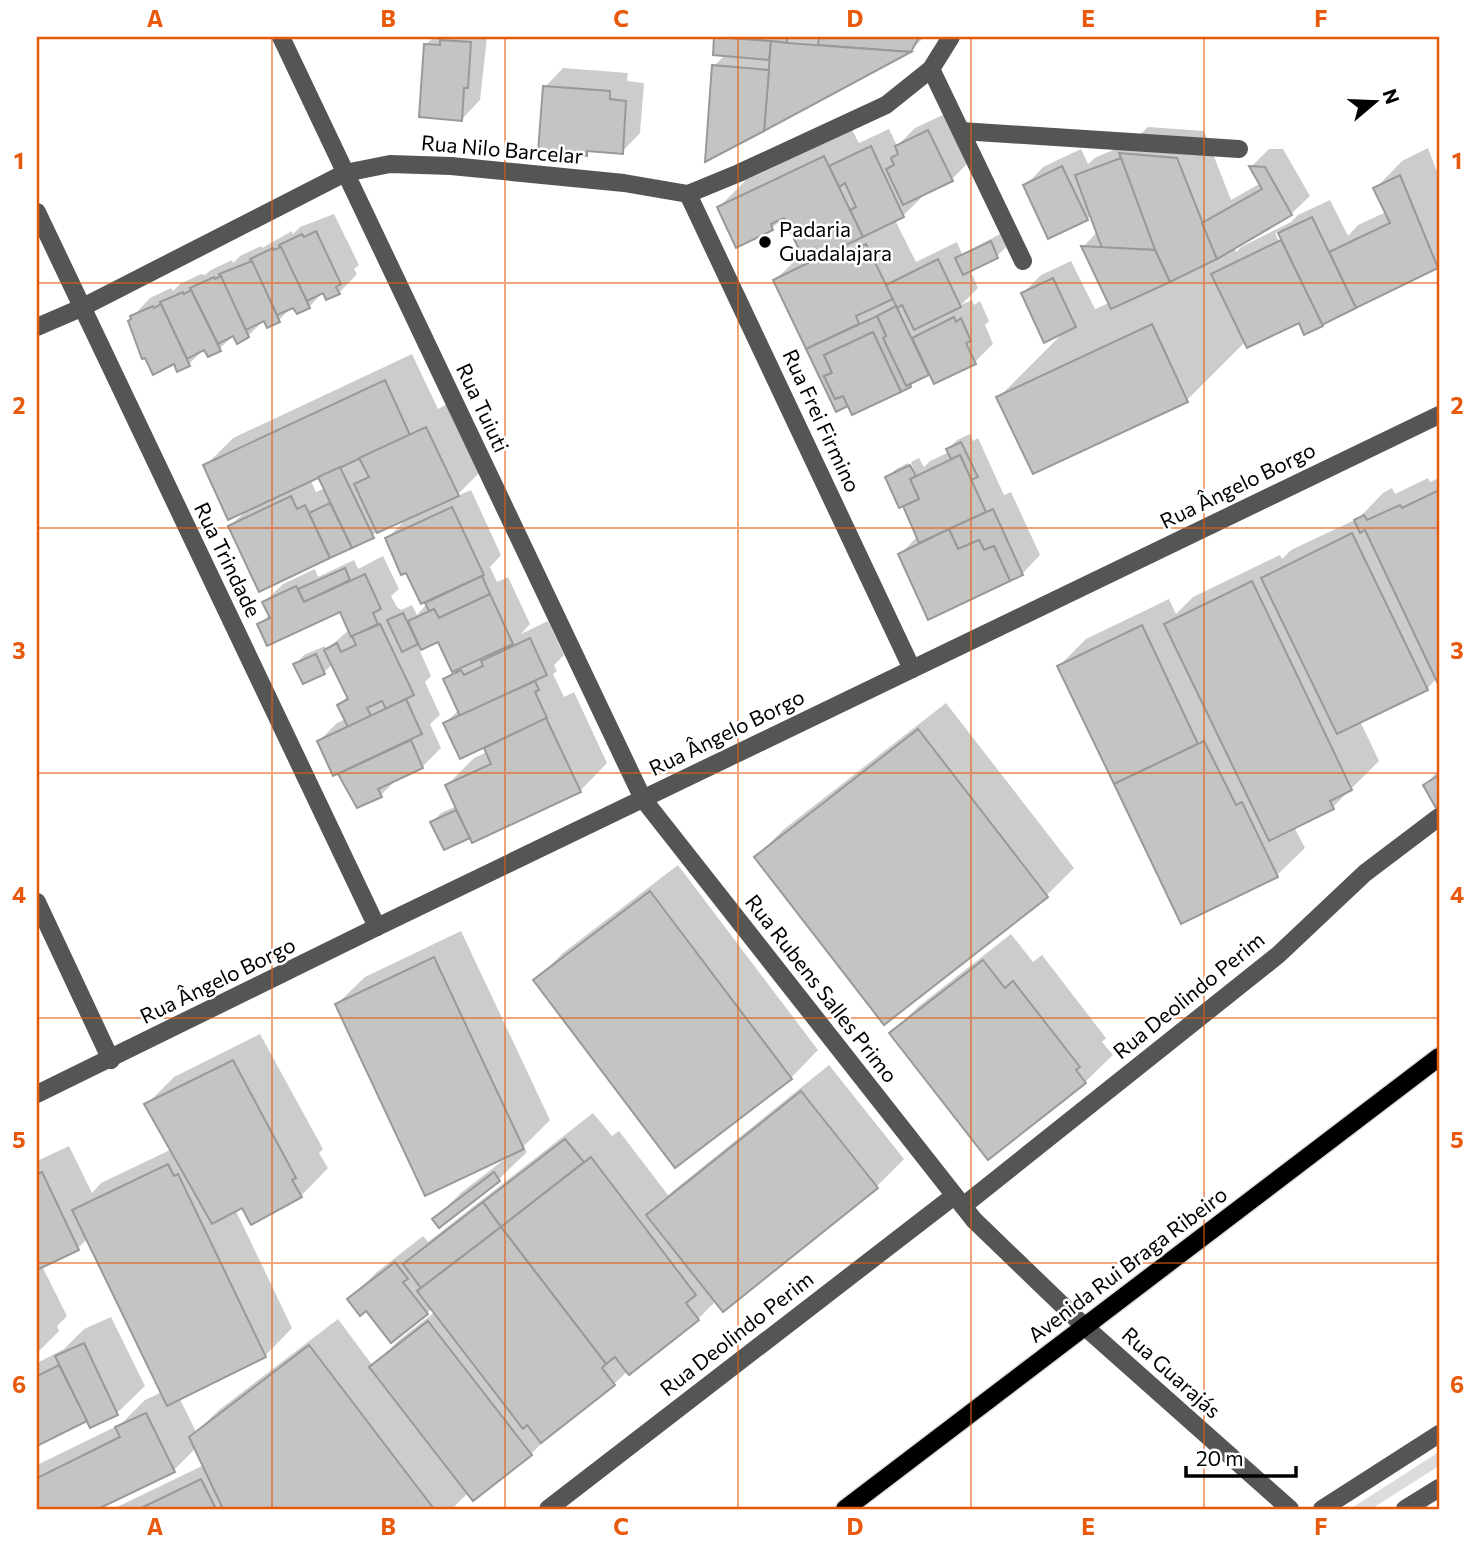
<svg xmlns="http://www.w3.org/2000/svg" width="1476" height="1546" viewBox="0 0 1476 1546" font-family="Commissioner,sans-serif">
	<rect width="100%" height="100%" fill="#fff"/>
	<path fill="#dcdcdc" d="M1439 1452V1466L1371 1509H1350Z"/>
	<g fill="#0003" fill-rule="evenodd">
		<path d="M434 37H487L480 100 462 119 425 45Z"/>
		<path d="M716 37H924L910 51 764 130 714 66 725 55Z"/>
		<path d="M563 68 628 73 627 81 644 83 640 133 622 152 591 149 587 154 545 87Z"/>
		<path d="M947 113 970 161 952 179 920 194 922 197 903 216 895 220 916 262 957 242 962 254 1000 234 1006 247 997 256 970 269 978 288 961 305 972 300 974 305 980 301 989 321 985 325 993 344 975 362 930 373 918 379 910 386 849 404 837 410 775 280 803 253 785 216 772 228 719 207 746 180 852 130 859 143 889 129 897 146 915 128Z"/>
		<path d="M1148 127 1204 131 1231 200 1261 183 1251 167 1269 149H1283L1310 196 1291 214 1234 247 1236 252 1241 247 1291 222 1298 215 1330 200 1348 236 1358 225 1386 212 1375 189 1402 161 1428 148 1439 177V265L1325 321H1299L1246 341 1187 400 999 397 1064 332 1023 293 1041 275 1071 261 1095 309 1109 303 1083 247 1098 231 1092 214 1087 219 1025 186 1043 167 1081 149 1088 164 1096 157 1131 143ZM1279 231 1314 304H1310L1275 233Z"/>
		<path d="M334 214 359 265 354 269 357 274 339 293 324 291 309 307 294 305 279 320 265 319 248 336 234 335 219 349 205 348 189 364 146 355 132 317 150 298 171 288 173 291 180 284 201 274 205 275 211 270 232 260 233 263 240 256 261 246 262 248 292 231 293 234 300 227Z"/>
		<path d="M412 354 438 409 454 400 485 467 455 497 471 490 501 555 490 567 497 582 508 577 530 624 521 634 548 621 564 655 554 665 557 671 553 674 564 697 574 692 607 763 580 791 470 835 432 822 441 813 457 806 447 785 474 758 487 752 484 746 445 723 459 710 445 680 454 671 439 640 419 649 431 676 425 682 440 715 430 724 441 748 422 767 399 777 381 795 358 806 319 741 337 723 346 719 339 705 348 696 333 664 324 672 304 681 296 664 304 655 325 646 326 650 350 629 341 610 259 625 270 614 264 602 283 584 315 569 318 577 354 560 358 569 383 556 399 589 391 596 397 607 401 610 412 605 417 615 433 597 387 539 407 518 260 589 230 526 247 510 205 466 233 438ZM319 475 325 488 316 492 310 479Z"/>
		<path d="M970 434 973 441 978 438 1004 495 1011 492 1040 555 1022 574 900 554 918 536 904 504 887 478 896 469 908 463 913 476H916L911 462 919 458 924 467 930 461 949 452 948 449 957 440Z"/>
		<path d="M1428 478 1430 482 1439 478V682L1437 678 1427 689 1360 721 1379 761 1333 807 1294 827 1305 848 1277 875 1182 921 1059 666 1086 639 1169 599 1176 614 1193 597 1280 555 1282 559 1291 550 1359 518 1383 493 1392 488 1395 494Z"/>
		<path d="M946 703 1074 868 1047 895 885 1022 756 857 783 830Z"/>
		<path d="M1439 770V803L1436 805 1425 785Z"/>
		<path d="M678 865 818 1050 791 1078 676 1165 536 980 563 953Z"/>
		<path d="M461 931 550 1120 523 1147 527 1152 499 1179 439 1226 434 1219 462 1192 510 1155 337 1004 365 977Z"/>
		<path d="M1011 934 1033 962 1042 955 1106 1038 1102 1042 1113 1055 1085 1082 988 1158 891 1033 919 1006Z"/>
		<path d="M260 1034 323 1149 319 1153 328 1168 301 1196 242 1205 235 1209 292 1328 265 1356 179 1397 196 1432 219 1410 338 1319 373 1366 399 1340 435 1312 432 1308 427 1313 367 1309 349 1299 377 1272 423 1236 428 1242 593 1113 612 1136 619 1131 668 1195 829 1065 904 1159 876 1187 716 1301 698 1319 629 1372 628 1371 614 1384 556 1429 531 1454 468 1493 452 1509H113L204 1465 196 1448 174 1470 94 1509H37V1465L121 1424 145 1400 162 1392 87 1239 78 1248 42 1266 67 1316 57 1326 59 1331 37 1353V1161L69 1146 92 1193 101 1183 172 1149 147 1104 174 1077Z"/>
		<path d="M111 1317 145 1386 117 1413 88 1419 37 1444V1363L64 1349 84 1329Z"/>
	</g>
	<g fill="#c4c4c4" stroke="#999" stroke-width="2">
		<path d="M714 37 771 41 769 60 713 55Z"/>
		<path d="M732 37H787V43Z"/>
		<path d="M819 37H919L911 52 818 45Z"/>
		<path d="M440 40 471 42 468 88H464L462 121 419 117 424 44 440 45Z"/>
		<path d="M771 41 787 43 911 52 764 131Z"/>
		<path d="M712 65 769 70 764 131 705 162Z"/>
		<path d="M543 86 610 91V99L626 101 623 154 587 151V156L538 152Z"/>
		<path d="M928 130 953 181 903 205 886 169 894 165 891 158 898 154 895 146Z"/>
		<path d="M871 146 904 217 863 237 850 210 856 207 845 183 839 187 829 166Z"/>
		<path d="M1119 153 1177 158 1217 259 1170 282 1155 250Z"/>
		<path d="M824 156 863 237 806 264 784 218 771 224 773 230 736 248 717 207Z"/>
		<path d="M1121 158 1155 250 1102 248 1075 175Z"/>
		<path d="M1062 166 1088 220 1048 239 1023 185Z"/>
		<path d="M1249 166 1265 167 1292 215 1217 259 1202 223 1262 189Z"/>
		<path d="M1400 175 1438 268 1356 308 1329 252 1390 223 1373 188Z"/>
		<path d="M1312 217 1356 308 1322 325 1278 233Z"/>
		<path d="M316 231 341 284 336 287 340 294 326 300 323 293 307 301 279 245 302 234 304 237Z"/>
		<path d="M1281 240 1323 326 1304 335 1299 323 1247 348 1211 274Z"/>
		<path d="M991 241 998 258 963 275 955 258Z"/>
		<path d="M866 244 893 299 856 316 859 324 806 349 773 280 826 254 830 261Z"/>
		<path d="M1081 246 1155 250 1170 282 1111 309Z"/>
		<path d="M281 247 310 308 297 314 293 308 277 315 250 259 273 248 274 250Z"/>
		<path d="M938 259 961 307 914 330 902 305 897 308 886 285Z"/>
		<path d="M252 261 280 322 267 328 264 321 246 330 219 274Z"/>
		<path d="M221 276 249 337 237 344 233 336 218 344 190 288 214 277 215 279Z"/>
		<path d="M1053 278 1076 327 1044 343 1021 293Z"/>
		<path d="M191 290 221 351 208 357 204 350 187 359 160 302 183 292 184 294Z"/>
		<path d="M161 304 190 366 177 372 174 364 153 375 145 358 142 359 128 321 131 319 130 316 153 306 154 308Z"/>
		<path d="M896 306 929 375 906 386 883 338 886 336 877 316Z"/>
		<path d="M877 316 886 336 883 338 906 386 910 384 911 387 901 392 873 332 824 355 832 373 824 376 835 399 843 396 848 406 836 412 806 349Z"/>
		<path d="M954 317 956 322 961 318 971 341 966 343 976 364 934 384 912 338Z"/>
		<path d="M1152 324 1188 402 1033 474 996 397Z"/>
		<path d="M873 332 901 392 852 415 843 396 835 399 824 376 832 373 824 355Z"/>
		<path d="M385 380 410 435 228 520 203 465Z"/>
		<path d="M426 427 459 496 377 533 354 484 369 477 359 458Z"/>
		<path d="M961 442 978 477 971 480 960 455 951 459 946 449Z"/>
		<path d="M960 455 986 512 919 543 903 506 919 499 910 479Z"/>
		<path d="M910 465 916 476 910 479 919 499 899 508 885 477Z"/>
		<path d="M340 467 374 538 352 548 318 477Z"/>
		<path d="M1439 490V686L1365 530 1360 533 1354 520 1364 515 1367 520 1400 505 1402 508Z"/>
		<path d="M291 496 297 509 305 505 330 558 259 592 228 526Z"/>
		<path d="M330 503 352 548 330 558 309 513Z"/>
		<path d="M452 507 484 575 421 604 406 573 401 575 385 538Z"/>
		<path d="M993 509 1023 575 1010 581 994 546 984 550 979 540 958 549 949 529Z"/>
		<path d="M949 529 958 549 979 540 984 550 994 546 1010 581 928 620 898 554Z"/>
		<path d="M1352 533 1428 690 1337 734 1261 578Z"/>
		<path d="M345 568 350 580 304 602 298 589Z"/>
		<path d="M365 574 381 609 373 613 378 624 351 637 340 612 267 646 257 624 270 618 262 602 296 586 304 602Z"/>
		<path d="M482 576 490 594 439 618 434 609 429 611 425 603Z"/>
		<path d="M1252 581 1352 790 1330 801 1334 809 1269 841 1164 624Z"/>
		<path d="M490 594 513 644 452 672 438 642 421 650 408 621 434 609 439 618Z"/>
		<path d="M403 613 418 644 402 652 387 620Z"/>
		<path d="M380 624 414 695 386 709 382 701 367 708 371 716 348 727 337 705 348 699 324 650 337 643 341 652 356 645 352 636Z"/>
		<path d="M1142 625 1198 744 1114 784 1057 666Z"/>
		<path d="M530 638 547 675 460 716 443 679 461 670 464 675 483 666 481 661Z"/>
		<path d="M316 654 325 674 303 684 293 664Z"/>
		<path d="M535 681 539 690 535 692 547 718 460 759 443 723Z"/>
		<path d="M406 699 422 734 333 776 317 741Z"/>
		<path d="M546 718 581 792 472 843 445 785 491 764 484 748Z"/>
		<path d="M918 729 1048 897 884 1025 754 857Z"/>
		<path d="M411 740 423 768 378 789 382 797 357 808 338 774Z"/>
		<path d="M1204 741 1236 805 1242 802 1278 877 1181 924 1114 784Z"/>
		<path d="M1439 775V805L1436 808 1423 785Z"/>
		<path d="M456 810 470 838 444 850 430 822Z"/>
		<path d="M650 891 792 1079 675 1168 533 980Z"/>
		<path d="M434 957 524 1149 425 1196 335 1004Z"/>
		<path d="M983 960 1005 988 1013 981 1080 1067 1076 1070 1086 1083 988 1160 889 1033Z"/>
		<path d="M233 1060 296 1178 292 1180 302 1197 251 1225 242 1208 212 1224 144 1104Z"/>
		<path d="M801 1091 878 1188 723 1312 646 1215Z"/>
		<path d="M565 1139 584 1162 501 1227 483 1202Z"/>
		<path d="M591 1157 696 1295 686 1303 699 1320 629 1375 615 1357 606 1364 501 1227Z"/>
		<path d="M168 1164 174 1176 178 1174 266 1357 167 1406 72 1210Z"/>
		<path d="M42 1172 79 1250 37 1270V1174Z"/>
		<path d="M494 1172 500 1181 439 1228 432 1219Z"/>
		<path d="M483 1202 501 1227 421 1288 403 1264Z"/>
		<path d="M501 1227 606 1364 602 1368 615 1385 541 1443 527 1425 523 1429 417 1291Z"/>
		<path d="M395 1262 408 1279 403 1282 428 1314 391 1343 366 1311 360 1316 347 1299Z"/>
		<path d="M428 1321 532 1455 473 1501 369 1367Z"/>
		<path d="M84 1343 118 1415 90 1428 55 1356Z"/>
		<path d="M309 1345 434 1509H223L189 1437Z"/>
		<path d="M59 1365 87 1421 37 1446V1376Z"/>
		<path d="M146 1413 175 1472 98 1509H37V1478L120 1437 115 1427Z"/>
		<path d="M201 1479 216 1509H139Z"/>
	</g>
	<g fill="none" stroke-linecap="round" stroke-linejoin="round">
		<g stroke="#dbdbdb" stroke-width="21">
			<path id="major" d="M845 1509 1439 1057"/>
		</g>
		<g stroke="#555" stroke-width="18">
			<path d="M281 37 643 799 974 1220 1084 1326 1290 1509"/>
			<path d="M931 69 1023 261"/>
			<path d="M961 131 1239 149"/>
			<path d="M688 194 912 669"/>
			<path d="M37 212 377 927"/>
			<path d="M37 327 81 308 345 173 390 164 451 166 624 183 688 194 739 173 886 105 931 69 951 37"/>
			<path d="M37 902 111 1060"/>
			<path d="M37 1094 377 927 1439 415"/>
			<path d="M963 1206 1278 955 1365 873 1439 817"/>
			<path d="M548 1509 954 1196"/>
			<path d="M1322 1509 1439 1434"/>
			<path d="M1405 1509 1439 1488"/>
		</g>
		<use href="#major" stroke="#000" stroke-width="18"/>
	</g>
	<path fill="none" stroke="#e8590c" stroke-width="2" stroke-opacity="0.55" d="M272 37V1509M505 37V1509M738 37V1509M971 37V1509M1204 37V1509M37 283H1439M37 528H1439M37 773H1439M37 1018H1439M37 1263H1439"/>
	<circle fill="#000" stroke="#fff" stroke-width="2.5" cx="765" cy="242" r="7"/>
	<g text-anchor="middle" stroke-width="5" stroke-linejoin="round" paint-order="stroke">
		<g font-size="21" fill="#000" stroke="#fff">
			<text transform="translate(502 150) rotate(5)" y="7">Rua Nilo Barcelar</text>
			<text transform="translate(482 408) rotate(65)" y="7">Rua Tuiuti</text>
			<text transform="translate(821 421) rotate(65)" y="7">Rua Frei Firmino</text>
			<text transform="translate(1238 486) rotate(-26)" y="7">Rua Ângelo Borgo</text>
			<text transform="translate(227 560) rotate(64)" y="7">Rua Trindade</text>
			<text transform="translate(727 733) rotate(-26)" y="7">Rua Ângelo Borgo</text>
			<text transform="translate(218 981) rotate(-26)" y="7">Rua Ângelo Borgo</text>
			<text transform="translate(821 989) rotate(52)" y="7">Rua Rubens Salles Primo</text>
			<text transform="translate(1189 996) rotate(-39)" y="7">Rua Deolindo Perim</text>
			<text transform="translate(1128 1265) rotate(-37)" y="7">Avenida Rui Braga Ribeiro</text>
			<text transform="translate(737 1334) rotate(-38)" y="7">Rua Deolindo Perim</text>
			<text transform="translate(1171 1373) rotate(42)" y="7">Rua Guarajás</text>
		</g>
		<g font-size="21" fill="#000" stroke="#fff" text-anchor="start">
			<text x="779" y="237">Padaria<tspan x="779" dy="24">Guadalajara</tspan></text>
		</g>
	</g>
	<rect width="1476" height="1546" fill="none" stroke="#ffffff" stroke-width="77"/>
	<g transform="translate(1375 102) rotate(71)" stroke="#ffffff" stroke-width="5" paint-order="stroke">
	<path d="M0-5L12 26L0 18L-12 26Z" fill="#000000"/>
	<text y="-10" font-size="19" font-weight="bold" text-anchor="middle" fill="#000000">N</text>
	</g>
	<path d="M1186 1466v10h110v-10" fill="none" stroke="#000000" stroke-width="3.5"/>
	<text x="1196" y="1466" font-size="21" fill="#000000" stroke="#ffffff" stroke-width="5" paint-order="stroke">20 m</text>
	<rect x="38" y="38" width="1400" height="1470" fill="none" stroke="#e8590c" stroke-width="2.5"/>
	<g font-size="23" text-anchor="middle" font-weight="bold" fill="#e8590c">
		<text x="155" y="27">A</text>
		<text x="388" y="27">B</text>
		<text x="621" y="27">C</text>
		<text x="855" y="27">D</text>
		<text x="1088" y="27">E</text>
		<text x="1321" y="27">F</text>
		<text x="19" y="169">1</text>
		<text x="1457" y="169">1</text>
		<text x="19" y="414">2</text>
		<text x="1457" y="414">2</text>
		<text x="19" y="659">3</text>
		<text x="1457" y="659">3</text>
		<text x="19" y="903">4</text>
		<text x="1457" y="903">4</text>
		<text x="19" y="1148">5</text>
		<text x="1457" y="1148">5</text>
		<text x="19" y="1393">6</text>
		<text x="1457" y="1393">6</text>
		<text x="155" y="1535">A</text>
		<text x="388" y="1535">B</text>
		<text x="621" y="1535">C</text>
		<text x="855" y="1535">D</text>
		<text x="1088" y="1535">E</text>
		<text x="1321" y="1535">F</text>
	</g>
</svg>
